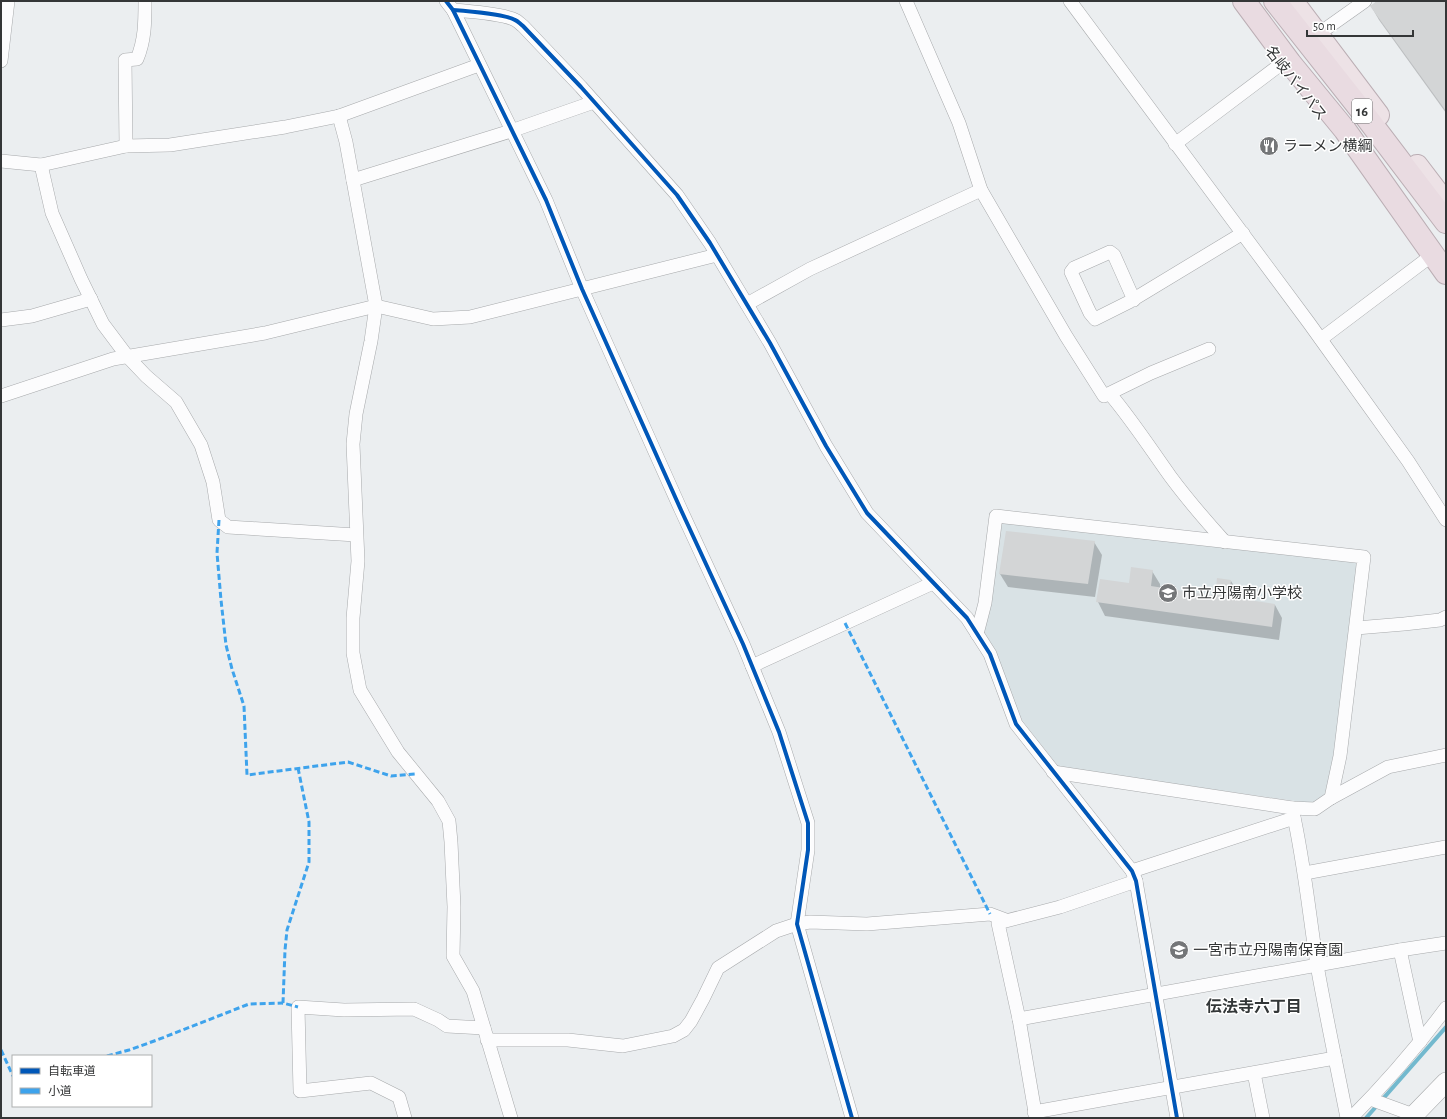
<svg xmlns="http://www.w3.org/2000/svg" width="1447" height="1119" viewBox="0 0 1447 1119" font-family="'Alegreya Sans','Noto Sans JP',sans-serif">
	<rect width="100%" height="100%" fill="#ebeef0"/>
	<path fill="#d9e2e5" d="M1001 523 1297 554 1356 563 1359 567 1336 759 1328 795 1316 804 1084 771 1058 766 1018 715 984 634Z"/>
	<g fill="#0003">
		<path d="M1378 1H1446V113L1379 20 1371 6Z"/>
		<path d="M1094 542 1102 555 1095 597 1008 587 1000 574Z"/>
		<path d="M1152 571 1160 584V589L1216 597 1231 581 1239 594 1238 600 1275 605 1282 618 1279 640 1105 616 1098 602Z"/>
	</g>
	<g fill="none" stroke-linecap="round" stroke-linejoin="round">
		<path stroke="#73b9ce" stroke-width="4" d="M1366 1118 1446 1027"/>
	</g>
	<g fill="#d3d5d6">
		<path d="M1377 1H1446V111L1370 6Z"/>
		<path d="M1006 531 1095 541 1088 584 999 574Z"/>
		<path d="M1131 567 1153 570 1151 586 1215 596 1217 578 1231 580 1229 597 1275 604 1272 627 1096 602 1100 579 1129 583Z"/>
	</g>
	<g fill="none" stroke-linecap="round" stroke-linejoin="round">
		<g stroke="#a7a9ab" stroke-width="14">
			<g id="minor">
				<path d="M446 1 453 10 546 200 582 289 681 510 743 644 779 732 808 823V850L797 924 852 1118"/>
				<path d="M906 1 959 123 981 190 1066 336 1104 396 1151 373 1209 349"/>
				<path d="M1070 1 1309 323 1408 461 1446 520"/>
				<path d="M453 10C466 11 505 14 515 20 518 21 520 24 523 26L581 87 677 195 710 243 770 343 826 446 867 513 967 618 990 654 1016 724 1132 871 1136 881 1177 1118"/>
				<path d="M1317 35 1365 1"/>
				<path d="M1 61 8 1"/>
				<path d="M339 116 346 142 376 306 371 341 356 414 353 444 358 561 353 618V653L360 690 398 752 438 801 449 821 451 842 454 907 453 956 473 991 511 1118"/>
				<path d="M1175 144 1281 64"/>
				<path d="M126 146 125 60 137 59C145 40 145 22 145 1"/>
				<path d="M1 161 41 165 126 146 170 145 285 127 339 116 479 65"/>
				<path d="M41 165 52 213 81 279 103 324 127 356 146 376 176 402 201 445 213 482 219 520 228 527 356 535"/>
				<path d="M353 180 511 131 594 102"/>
				<path d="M1134 300 1114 255 1110 252 1074 268 1071 272 1090 313 1095 319 1129 302 1243 233"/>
				<path d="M747 304 810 269 981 190"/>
				<path d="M1 320 32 316 91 299"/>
				<path d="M1321 339 1431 256"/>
				<path d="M1110 394C1132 420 1150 448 1170 476 1187 499 1206 521 1225 542"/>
				<path d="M1 396 113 359 265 333 376 306 433 319 470 317 717 255"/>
				<path d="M1356 628 1404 624 1440 620 1446 617"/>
				<path d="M977 634 985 603 996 516 1364 557 1340 756 1331 798 1315 809 1292 808"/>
				<path d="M752 666 933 583"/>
				<path d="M1053 772 1292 808C1304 860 1309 913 1317 965 1326 1016 1337 1067 1347 1118"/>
				<path d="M1331 798 1388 767 1446 755"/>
				<path d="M1132 871 1294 818"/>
				<path d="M1305 873 1446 847"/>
				<path d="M1400 950 1420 1042"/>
				<path d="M1019 1019 1400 950 1446 943"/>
				<path d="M487 1040H568L623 1046 673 1036 684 1030 691 1021 703 999 718 968 776 931 797 924 810 922 867 924 990 914 1006 920"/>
				<path d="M1254 1073 1263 1118"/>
				<path d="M1370 1099 1414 1115 1418 1118"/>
				<path d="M1034 1112 1335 1058"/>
				<path d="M405 1118 399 1097 371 1083 300 1091 298 1007 344 1010 414 1009 438 1020 447 1026 484 1028"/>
				<path d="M1036 1118 1019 1019 998 923 1060 907 1136 881"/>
				<path d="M1351 1118C1385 1084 1417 1047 1446 1008"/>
			</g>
		</g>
		<g stroke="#a7a9ab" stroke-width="20">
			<path id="secondary" d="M1411 1118 1446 1082"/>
		</g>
		<g stroke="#bbaeb4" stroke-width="24">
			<g id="trunk">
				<path d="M1292 1 1378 115"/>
				<path d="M1417 166 1446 204"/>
			</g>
		</g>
		<g stroke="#bbaeb4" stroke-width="24">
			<g id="motorway">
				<path d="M1244 1 1290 63 1345 130 1446 273"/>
				<path d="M1275 1 1361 110 1446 222"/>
			</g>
		</g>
		<use href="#minor" stroke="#fcfcfd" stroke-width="13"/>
		<use href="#secondary" stroke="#fcfcfd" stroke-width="19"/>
		<use href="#trunk" stroke="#ede2e6" stroke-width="22"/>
		<use href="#motorway" stroke="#e9dbe1" stroke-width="22"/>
		<g stroke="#3ea3ec" stroke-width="3" stroke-dasharray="6 3" stroke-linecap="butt">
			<path d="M219 520 217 553 221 600 226 645 232 669 244 706 247 775 348 762 391 776 416 774"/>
			<path d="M845 623 990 914"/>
			<path d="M298 768 309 822V862L287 930 285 950 283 1003 298 1007"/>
			<path d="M1 1050 13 1076"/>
			<path d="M107 1056 129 1050 157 1040 249 1004 283 1003"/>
		</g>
		<g stroke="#fff" stroke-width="6">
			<g id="cycleway">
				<path d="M446 1 453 10 546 200 582 289 681 510 743 644 779 732 808 823V850L797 924 852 1118"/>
				<path d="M453 10C466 11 505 14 515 20 518 21 520 24 523 26L581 87 677 195 710 243 770 343 826 446 867 513 967 618 990 654 1016 724 1132 871 1136 881 1177 1118"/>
			</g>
		</g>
		<use href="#cycleway" stroke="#0057b8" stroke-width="4"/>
	</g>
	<defs>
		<g id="restaurant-disc" transform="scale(1)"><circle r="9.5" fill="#747678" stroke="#fff"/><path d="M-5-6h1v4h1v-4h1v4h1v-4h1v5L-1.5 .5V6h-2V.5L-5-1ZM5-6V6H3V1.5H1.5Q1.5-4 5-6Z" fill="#fff"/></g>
		<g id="school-disc" transform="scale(1)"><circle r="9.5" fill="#747678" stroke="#fff"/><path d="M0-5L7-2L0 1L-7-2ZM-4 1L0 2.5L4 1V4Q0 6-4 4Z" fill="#fff"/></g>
	</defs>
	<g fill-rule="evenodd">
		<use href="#restaurant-disc" x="1269" y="146"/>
		<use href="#school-disc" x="1168" y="593"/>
		<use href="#school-disc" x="1179" y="950"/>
	</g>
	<g text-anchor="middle" stroke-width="3" stroke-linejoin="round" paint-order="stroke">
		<rect fill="#fff" stroke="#717273" stroke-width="1" x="1352" y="99" width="20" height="24" rx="3"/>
		<g font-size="14" font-weight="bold" fill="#343637">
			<text x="1362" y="116">16</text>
		</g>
		<g font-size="15" fill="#343637" stroke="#fff">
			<text transform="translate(1296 83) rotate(52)" y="5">名岐バイパス</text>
		</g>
		<g font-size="15" fill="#343637" stroke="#fff" text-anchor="start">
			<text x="1283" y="151">ラーメン横綱</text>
			<text x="1182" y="598">市立丹陽南小学校</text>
			<text x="1193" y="955">一宮市立丹陽南保育園</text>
		</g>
		<g font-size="16" font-weight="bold" fill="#333738" stroke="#fff">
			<text x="1254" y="1012">伝法寺六丁目</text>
		</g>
	</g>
	<rect width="1447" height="1119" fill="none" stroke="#343637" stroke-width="4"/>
	<rect x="12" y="1055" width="140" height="52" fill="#ffffff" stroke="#aeafaf"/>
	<rect x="20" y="1068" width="20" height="6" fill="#0057b8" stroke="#aeafaf"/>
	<text x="48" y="1075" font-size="12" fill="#343637">自転車道</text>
	<rect x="20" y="1088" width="20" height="6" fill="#3ea3ec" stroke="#aeafaf"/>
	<text x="48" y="1095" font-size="12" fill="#343637">小道</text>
	<path d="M1307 30v6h106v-6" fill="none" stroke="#343637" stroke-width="2"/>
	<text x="1313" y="30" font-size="12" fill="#343637" stroke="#ffffff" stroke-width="3" paint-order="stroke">50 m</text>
</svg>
